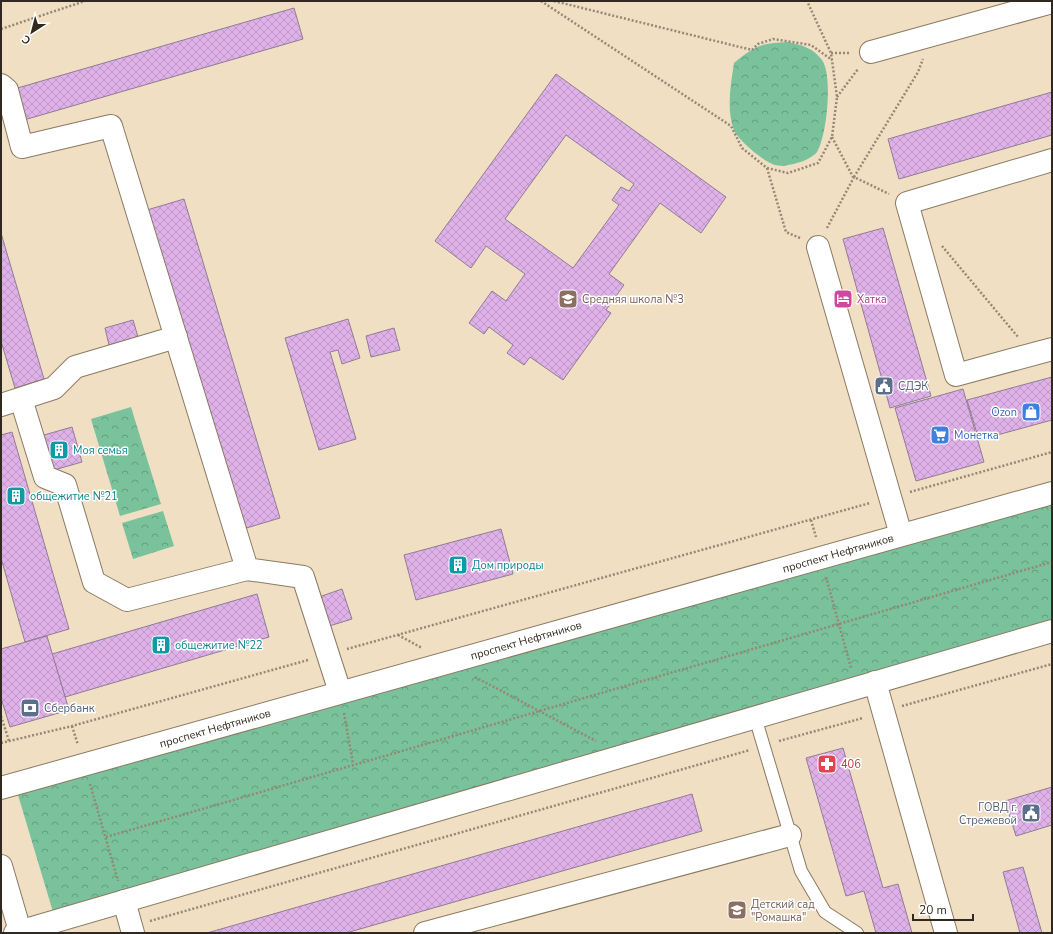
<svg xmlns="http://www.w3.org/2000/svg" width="1053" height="934" viewBox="0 0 1053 934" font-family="'Nunito Sans',sans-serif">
	<defs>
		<pattern id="park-crowns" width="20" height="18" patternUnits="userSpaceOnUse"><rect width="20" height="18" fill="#7ac29c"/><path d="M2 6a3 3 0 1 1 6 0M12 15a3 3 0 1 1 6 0" fill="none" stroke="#649e7f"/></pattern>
		<pattern id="building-cross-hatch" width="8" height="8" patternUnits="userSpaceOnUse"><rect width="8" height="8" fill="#dfb1e9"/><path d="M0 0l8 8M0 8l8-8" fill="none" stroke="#c098c7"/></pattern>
	</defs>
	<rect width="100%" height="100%" fill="#f1dfc4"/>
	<g fill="url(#park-crowns)">
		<path d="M788 42C802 45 813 48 822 60 833 75 827 136 817 152 810 161 786 168 775 165 764 162 738 140 734 130 726 110 731 83 734 63 755 46 761 43 788 42Z"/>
		<path d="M131 407 161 504 120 516 91 419Z"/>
		<path d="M1052 493V627L53 912 18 795Z"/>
		<path d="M163 511 174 546 133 559 122 523Z"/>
	</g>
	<g fill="url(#building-cross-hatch)" stroke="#8f7c93" fill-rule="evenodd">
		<path d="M294 8 303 39 24 120 14 89Z"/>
		<path d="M556 74 726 197 701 233 660 203 609 274 624 285 606 310 611 313 563 380 530 357 524 365 507 353 513 345 489 327 484 334 469 323 492 291 506 301 525 274 486 246 471 268 435 241ZM566 135 634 184 629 191 621 187 612 200 619 205 573 268 505 219Z"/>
		<path d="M1052 92V135L899 179 888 139Z"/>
		<path d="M184 199 280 518 243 529 147 210Z"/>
		<path d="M883 228 931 396 890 408 843 239Z"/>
		<path d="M1 233 44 379 15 388 1 341Z"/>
		<path d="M348 319 360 358 342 364 338 350 330 352 356 439 319 450 285 338Z"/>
		<path d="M133 320 138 337 109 345 105 328Z"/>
		<path d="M394 328 400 350 371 357 366 336Z"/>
		<path d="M1052 377V420L979 440 967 400Z"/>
		<path d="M963 389 984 462 916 481 895 408Z"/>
		<path d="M72 427 82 462 47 472 37 437Z"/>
		<path d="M12 432 69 629 25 642 1 558V435Z"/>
		<path d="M501 529 513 574 416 600 404 555Z"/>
		<path d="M342 589 352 619 326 627 316 598Z"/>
		<path d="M257 594 269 637 65 697 52 654Z"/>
		<path d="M47 636 69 710 10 727 1 698V649Z"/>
		<path d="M843 748 883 888 898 884 912 933H876L864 891 846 896 806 758Z"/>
		<path d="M1052 787V825L1016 836 1005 801Z"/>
		<path d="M692 794 702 831 346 933H207Z"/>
		<path d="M1023 867 1042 933H1020L1003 872Z"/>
	</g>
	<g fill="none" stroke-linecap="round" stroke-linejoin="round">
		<g stroke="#8a7a62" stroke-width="14">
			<path id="lane" d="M755 717 801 871 825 912 857 933"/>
		</g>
		<g stroke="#8a7a62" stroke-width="24">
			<g id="street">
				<path d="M871 52 1052 2"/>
				<path d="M1 85 7 90 22 147 111 126 247 569 303 577 340 692"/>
				<path d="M1052 160 907 203 956 375 1052 349"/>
				<path d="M818 247 901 535"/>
				<path d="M21 399 45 477 65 485 94 582 127 600 247 569"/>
				<path d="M1 405 54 388 75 367 176 337"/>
				<path d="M875 682 946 933"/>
				<path d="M1 788 1052 493"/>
				<path d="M1 866 20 931"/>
				<path d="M124 901 133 933"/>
				<path d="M15 933 1052 631"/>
				<path d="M425 933 790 835"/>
			</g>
		</g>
		<g stroke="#948875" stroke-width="2.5" stroke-dasharray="2 2" stroke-linecap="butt">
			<path d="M541 1 731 126 742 148 767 168 788 173 818 163 832 137 837 97 831 53 807 1"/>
			<path d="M554 1 752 50 758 44 773 39 811 45 832 60"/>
			<path d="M1 29 85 1"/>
			<path d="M831 53H851"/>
			<path d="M837 97 858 69"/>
			<path d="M832 137 853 177"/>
			<path d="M767 168 786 232 800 238"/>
			<path d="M854 177 918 72 923 59"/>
			<path d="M827 228 854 177 889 194"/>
			<path d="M942 246 1018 337"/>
			<path d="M910 492 1052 452"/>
			<path d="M811 520 816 537"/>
			<path d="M826 577 851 668"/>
			<path d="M398 635 422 648"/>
			<path d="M347 649 870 503"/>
			<path d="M475 677 596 741"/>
			<path d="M902 706 1052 664"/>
			<path d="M344 713 353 764"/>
			<path d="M1 716 9 741"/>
			<path d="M72 726 78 745"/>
			<path d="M779 741 863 718"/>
			<path d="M1 743 72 726 308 660"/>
			<path d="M90 784 118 881"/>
			<path d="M106 837 1052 562"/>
			<path d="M150 921 750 750"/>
		</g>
		<use href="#lane" stroke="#fff" stroke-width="12"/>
		<use href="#street" stroke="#fff" stroke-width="22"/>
	</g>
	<defs>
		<g id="school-square" transform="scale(1)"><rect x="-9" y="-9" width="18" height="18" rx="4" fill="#8d6e63" stroke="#fff"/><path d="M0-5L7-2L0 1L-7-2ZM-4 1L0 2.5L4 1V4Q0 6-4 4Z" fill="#fff"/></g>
		<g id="hotel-square" transform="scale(1)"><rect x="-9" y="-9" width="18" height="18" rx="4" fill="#d1479c" stroke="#fff"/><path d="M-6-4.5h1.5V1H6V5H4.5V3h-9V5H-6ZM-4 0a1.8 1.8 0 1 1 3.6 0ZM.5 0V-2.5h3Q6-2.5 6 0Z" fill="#fff"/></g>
		<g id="civic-square" transform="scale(1)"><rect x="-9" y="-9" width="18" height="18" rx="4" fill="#5c6f8a" stroke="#fff"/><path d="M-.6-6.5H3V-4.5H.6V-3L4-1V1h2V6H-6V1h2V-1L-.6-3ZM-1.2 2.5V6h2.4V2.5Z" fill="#fff"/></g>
		<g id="shop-square" transform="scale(1)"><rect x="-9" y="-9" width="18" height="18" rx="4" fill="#3f7fe0" stroke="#fff"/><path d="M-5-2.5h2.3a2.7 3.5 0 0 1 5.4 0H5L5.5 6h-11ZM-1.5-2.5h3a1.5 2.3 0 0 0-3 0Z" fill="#fff"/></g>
		<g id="supermarket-square" transform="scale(1)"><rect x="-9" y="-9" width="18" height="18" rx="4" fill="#3f7fe0" stroke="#fff"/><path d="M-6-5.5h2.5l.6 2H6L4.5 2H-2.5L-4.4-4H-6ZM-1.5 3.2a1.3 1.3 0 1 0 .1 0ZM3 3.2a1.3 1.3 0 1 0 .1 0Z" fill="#fff"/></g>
		<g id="building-square" transform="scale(1)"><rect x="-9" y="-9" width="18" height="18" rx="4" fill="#0f9aa8" stroke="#fff"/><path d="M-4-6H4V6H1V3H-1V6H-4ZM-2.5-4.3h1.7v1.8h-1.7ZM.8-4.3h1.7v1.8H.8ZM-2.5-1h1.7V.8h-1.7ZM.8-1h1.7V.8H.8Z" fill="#fff"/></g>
		<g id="bank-square" transform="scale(1)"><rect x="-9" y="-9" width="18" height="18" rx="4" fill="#5c6f8a" stroke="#fff"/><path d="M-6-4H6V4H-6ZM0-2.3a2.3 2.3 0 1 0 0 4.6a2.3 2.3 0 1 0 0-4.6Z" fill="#fff"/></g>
		<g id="pharmacy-square" transform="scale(1)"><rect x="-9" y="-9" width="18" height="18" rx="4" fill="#e0444e" stroke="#fff"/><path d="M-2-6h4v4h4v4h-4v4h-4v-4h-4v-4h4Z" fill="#fff"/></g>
	</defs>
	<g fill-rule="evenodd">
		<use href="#school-square" x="568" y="299"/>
		<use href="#hotel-square" x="843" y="299"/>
		<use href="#civic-square" x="884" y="386"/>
		<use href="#shop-square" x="1031" y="412"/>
		<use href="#supermarket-square" x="940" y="435"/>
		<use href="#building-square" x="59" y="450"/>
		<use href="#building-square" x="16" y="496"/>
		<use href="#building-square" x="458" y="565"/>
		<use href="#building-square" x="161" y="645"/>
		<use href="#bank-square" x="30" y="708"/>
		<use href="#pharmacy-square" x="827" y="764"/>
		<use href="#civic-square" x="1031" y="813"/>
		<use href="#school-square" x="737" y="910"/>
	</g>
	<g text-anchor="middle" stroke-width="3" stroke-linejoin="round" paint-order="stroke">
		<g font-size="11" fill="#785e54" stroke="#fff" text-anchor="start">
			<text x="582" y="303">Средняя школа №3</text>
			<text x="751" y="908">Детский сад<tspan x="751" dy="13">"Ромашка"</tspan></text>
		</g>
		<g font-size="11" fill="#b23c85" stroke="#fff" text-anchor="start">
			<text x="857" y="303">Хатка</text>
		</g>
		<g font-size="11" fill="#4e5e75" stroke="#fff" text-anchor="start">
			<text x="898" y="390">СДЭК</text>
			<text x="44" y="712">Сбербанк</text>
			<text x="1017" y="811" text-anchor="end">ГОВД г.<tspan x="1017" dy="13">Стрежевой</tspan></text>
		</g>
		<g font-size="11" fill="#366cbe" stroke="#fff" text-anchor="end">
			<text x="1017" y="416">Ozon</text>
			<text x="954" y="439" text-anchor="start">Монетка</text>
		</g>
		<g font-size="11" fill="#0d838f" stroke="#fff" text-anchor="start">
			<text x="73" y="454">Моя семья</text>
			<text x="30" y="500">общежитие №21</text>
			<text x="472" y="569">Дом природы</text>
			<text x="175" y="649">общежитие №22</text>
		</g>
		<g font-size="11" fill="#30291f" stroke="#fff">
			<text transform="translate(838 553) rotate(-16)" y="4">проспект Нефтяников</text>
			<text transform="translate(526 640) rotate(-16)" y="4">проспект Нефтяников</text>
			<text transform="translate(215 728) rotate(-16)" y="4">проспект Нефтяников</text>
		</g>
		<g font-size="11" fill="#be3a42" stroke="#fff" text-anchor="start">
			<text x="841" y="768">406</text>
		</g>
	</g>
	<rect width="1053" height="934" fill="none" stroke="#30291f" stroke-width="4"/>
	<g transform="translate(32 32) rotate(216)" stroke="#ffffff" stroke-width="3" paint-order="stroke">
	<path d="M0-3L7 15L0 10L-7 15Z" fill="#30291f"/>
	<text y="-6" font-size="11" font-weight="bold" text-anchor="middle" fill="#30291f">С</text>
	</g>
	<path d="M913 914v6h60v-6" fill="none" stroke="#30291f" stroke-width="2"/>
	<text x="919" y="914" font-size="12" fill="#30291f" stroke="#ffffff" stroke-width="3" paint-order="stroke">20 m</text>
</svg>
